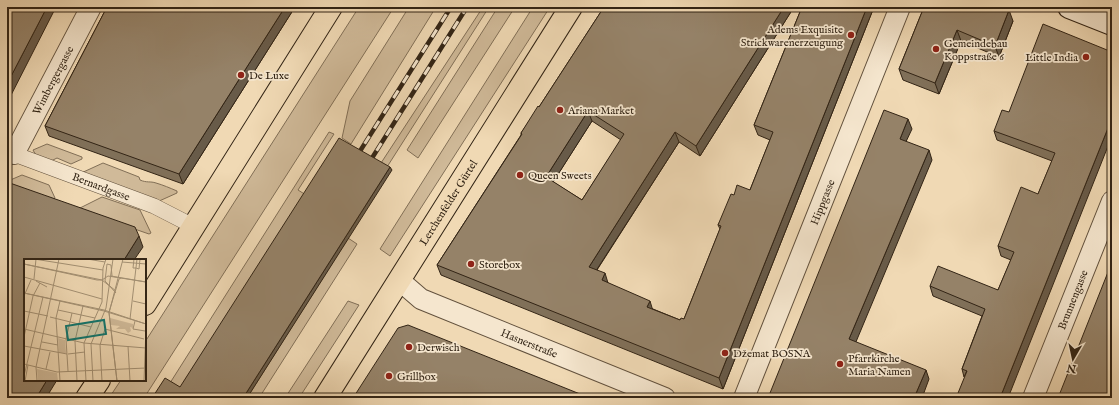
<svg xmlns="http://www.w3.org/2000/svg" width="1119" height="405" viewBox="0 0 1119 405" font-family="'IM FELL English',serif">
	<rect width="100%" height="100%" fill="#f0d9b4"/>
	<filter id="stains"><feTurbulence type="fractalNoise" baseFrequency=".005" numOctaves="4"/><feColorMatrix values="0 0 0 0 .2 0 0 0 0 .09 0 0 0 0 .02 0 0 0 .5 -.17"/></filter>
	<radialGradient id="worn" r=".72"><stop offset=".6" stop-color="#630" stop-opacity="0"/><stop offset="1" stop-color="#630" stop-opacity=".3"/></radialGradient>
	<g fill="#d0ba99" stroke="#816f57">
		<path d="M359 7H394L144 398H109L121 380H145V342Z"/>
		<path d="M409 7H436L351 144 342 138 350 101Z"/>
		<path d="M483 7H489L387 167 381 163Z"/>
		<path d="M498 7H515L418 158 407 150Z"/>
		<path d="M533 7H550L390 256 380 249Z"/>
		<path d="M329 132 334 134 298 190 306 195 180 390 170 383Z"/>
		<path d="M47 144 82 157V159L71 164 57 158 47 163 38 159 33 150Z"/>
		<path d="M103 163 139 177 140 180C147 183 150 181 156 183 163 185 170 188 177 191V193L157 202 79 174Z"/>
		<path d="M22 175 49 185 55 198 53 200 9 185 8 181Z"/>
		<path d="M102 197 140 210 151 233 149 234 80 210V208Z"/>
		<path d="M348 238 357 244 259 398H247Z"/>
		<path d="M348 301 359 305 299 398H285Z"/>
	</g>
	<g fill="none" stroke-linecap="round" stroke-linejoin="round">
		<g stroke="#62513d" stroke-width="16">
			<g id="pedestrian">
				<path id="s1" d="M14 154 154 206 193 226"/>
			</g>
		</g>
		<g stroke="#62513d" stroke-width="22">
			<g id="minor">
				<path id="s2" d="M7 151 14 154 91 7"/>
				<path id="s3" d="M399 280 421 299 665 398"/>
				<path id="s4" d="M744 398 900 7"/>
				<path id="s5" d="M1033 398 1112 201"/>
			</g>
		</g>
		<g stroke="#322415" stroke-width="24">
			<path id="secondary" d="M1069 7 1112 24"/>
		</g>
		<g stroke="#322415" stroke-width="24">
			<g id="primary">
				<path d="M145 304 331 7"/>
				<path d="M87 398 99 380"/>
				<path id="s6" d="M325 398 571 7"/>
			</g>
		</g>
		<use href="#pedestrian" stroke="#f5e6ce" stroke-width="15"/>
		<use href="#minor" stroke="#f5e6ce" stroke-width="20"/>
		<use href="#secondary" stroke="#f5e6ce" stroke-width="22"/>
		<use href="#primary" stroke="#f0d9b4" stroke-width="22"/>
		<g stroke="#322415" stroke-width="4.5">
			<g id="rail">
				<path d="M355 159 451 7"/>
				<path d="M367 166 467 7"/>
			</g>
		</g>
		<use href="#rail" stroke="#f5e6ce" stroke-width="3" stroke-dasharray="9" stroke-linecap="butt"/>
	</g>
	<g fill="#807059" stroke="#322415" fill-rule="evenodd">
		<path d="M107 7H295L183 184 49 136 45 126Z"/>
		<path d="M604 7H794L700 156 679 142 597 270 608 283 653 309 680 320 684 319 720 229 718 225 734 195 750 190 770 140 758 135 754 125 802 7H874L723 389 441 275 437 265 521 135V133L539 107ZM592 121 621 140 582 200 553 182Z"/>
		<path d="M924 7 1013 21 999 57 961 41 939 94 903 80 899 69Z"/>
		<path d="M1112 52 964 377 962 369 982 316 933 296 930 286 998 290 1011 260 1001 256 998 246 1038 194 1052 161 997 140 994 131 1009 112Z"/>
	</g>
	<g fill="#685b49" stroke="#322415">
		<path d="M47 7H56L7 103V84Z"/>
		<path d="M285 7H295L183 184 179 174Z"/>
		<path d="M784 7H794L700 156 696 146Z"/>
		<path d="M867 7H874L723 389 719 378Z"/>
		<path d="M1009 10 1013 21 999 57 995 46Z"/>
		<path d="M957 30 961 41 939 94 935 83Z"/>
		<path d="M588 111 592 121 550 187 546 177Z"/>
		<path d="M1112 118V136L1008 398H1000Z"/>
		<path d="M908 119 912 129 903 148 900 139Z"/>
		<path d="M675 132 679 142 592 277 589 267Z"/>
		<path d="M929 150 932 160 853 349 849 339Z"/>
		<path d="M390 167 392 170 247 398H243Z"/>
		<path d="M139 236 143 247 134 260H124Z"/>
		<path d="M605 273 608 283 602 280Z"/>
		<path d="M650 301 653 311 647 307Z"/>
		<path d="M926 370 929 379 922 398H914Z"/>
		<path d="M47 380H57L46 398H36Z"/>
	</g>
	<g fill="#958268" stroke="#322415" fill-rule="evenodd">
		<path d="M7 7H47L7 84Z"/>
		<path d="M107 7H285L179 174 45 126Z"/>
		<path d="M604 7H784L696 146 675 132 589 267 605 273 602 280 650 301 647 307 680 320 681 318 684 319 721 226 718 225 731 194 734 195 737 185 750 190 773 132 754 125 802 7H867L719 378 437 265 522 134 521 133 538 106 539 107ZM588 111 624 134 582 200 546 177Z"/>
		<path d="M924 7H1000L1009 10 995 46 957 30 935 83 899 69Z"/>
		<path d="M1043 24 1112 52V118L1000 398H956L967 371 962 369 985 309 930 286 938 266 998 290 1014 252 998 246 1021 187 1038 194 1055 153 994 131 1002 110 1009 112Z"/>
		<path d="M884 110 908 119 900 139 929 150 849 339 926 370 914 398H768Z"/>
		<path d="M339 138 390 167 243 398H152L165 378 180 387Z"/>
		<path d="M7 182 135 227 139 236 124 260H25V380H47L36 398H7Z"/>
		<path d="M1112 262V398H1058Z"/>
		<path d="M408 325 590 398H353L398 328Z"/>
	</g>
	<g fill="#8f2418" stroke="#f5e6ce" stroke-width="1.5">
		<circle cx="851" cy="35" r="4"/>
		<circle cx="936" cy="49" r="4"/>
		<circle cx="1086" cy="57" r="4"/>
		<circle cx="241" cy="75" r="4"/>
		<circle cx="560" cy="110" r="4"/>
		<circle cx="520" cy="175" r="4"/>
		<circle cx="471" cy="264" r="4"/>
		<circle cx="409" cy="347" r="4"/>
		<circle cx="725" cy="353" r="4"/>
		<circle cx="840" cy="364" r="4"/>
		<circle cx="389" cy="376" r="4"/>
	</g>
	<g text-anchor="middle" stroke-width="3.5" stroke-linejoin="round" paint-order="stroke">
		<g font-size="11" fill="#322415" stroke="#f5e6ce" text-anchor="start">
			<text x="843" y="33" text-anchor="end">Adems Exquisite<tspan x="843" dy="13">Strickwarenerzeugung</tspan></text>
			<text x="944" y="47">Gemeindebau<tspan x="944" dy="13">Koppstraße 6</tspan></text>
			<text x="1078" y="61" text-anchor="end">Little India</text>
			<text x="249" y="79">De Luxe</text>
			<text x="568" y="114">Ariana Market</text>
			<text x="528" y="179">Queen Sweets</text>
			<text x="479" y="268">Storebox</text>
			<text x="417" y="351">Derwisch</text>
			<text x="733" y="357">Džemat BOSNA</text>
			<text x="848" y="362">Pfarrkirche<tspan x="848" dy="13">Maria Namen</tspan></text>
			<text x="397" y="380">Grillbox</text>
		</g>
		<g font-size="11" fill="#322415" stroke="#f5e6ce">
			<text dy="4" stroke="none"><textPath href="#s2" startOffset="91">Wimbergergasse</textPath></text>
			<text dy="4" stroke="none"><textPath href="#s1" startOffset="93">Bernardgasse</textPath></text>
			<text dy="4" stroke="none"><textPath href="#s6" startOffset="231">Lerchenfelder Gürtel</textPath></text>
			<text dy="4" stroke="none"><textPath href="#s4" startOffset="211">Hippgasse</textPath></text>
			<text dy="4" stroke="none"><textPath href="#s5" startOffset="106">Brunnengasse</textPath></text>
			<text dy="4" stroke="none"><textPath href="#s3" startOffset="146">Hasnerstraße</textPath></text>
		</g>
	</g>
	<g transform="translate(24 259)">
		<rect width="122" height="122" fill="#f0d9b4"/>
		<path d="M86 59 109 65V69L106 68 107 72 104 74 101 70H92L96 67 87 66ZM34 79 41 81 42 94H35ZM13 110 33 114 34 122H14Z" fill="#d0ba99"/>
		<path fill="none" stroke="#a49174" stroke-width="1" d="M10 0 79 11M63 0 81 3M110 0 109 9H112M98 3 122 5M0 5 78 21 92 32M0 5 73 21H78L84 17 122 23M112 9 115 10 116 0M87 17 122 23M88 17 87 6 83 5 81 22 92 34M0 18 78 40M10 20 12 0M12 22 23 28M0 34 80 51 122 65M0 34 80 52 122 65M0 37 7 21M109 42 122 45M34 51 71 59M0 52 24 57M26 58 67 68M106 60 113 0M111 62 109 70 121 72M0 70 60 84 122 89M0 78 9 37 16 24M18 83 34 86M0 87 43 95M104 87 106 122M44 95 61 93M0 105 33 113 122 109M22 110 26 93M44 112 42 80 48 54M0 117 19 38M1 122 4 106M13 122 12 108 35 0M36 122 32 59 36 42M53 122 51 82 59 47M62 122 60 84 78 43 79 9 82 0M69 122 67 85 82 49 89 0M78 122 76 86 81 70 120 80M93 122 85 54 99 0M93 122 85 53 95 20 97 19M120 122 122 68"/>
		<path fill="#0f766e" fill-opacity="0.15" stroke="#0f766e" stroke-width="2" d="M80 61 82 75 44 81 42 67Z"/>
		<rect width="122" height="122" fill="none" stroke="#322415" stroke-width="2"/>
	</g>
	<rect width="1119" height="405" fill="none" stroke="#f0d9b4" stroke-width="24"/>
	<rect x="8" y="8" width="1103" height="389" fill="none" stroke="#322415" stroke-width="2"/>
	<rect x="12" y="12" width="1095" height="381" fill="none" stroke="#322415"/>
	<g transform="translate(1073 359) rotate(189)" stroke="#f5e6ce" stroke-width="3" paint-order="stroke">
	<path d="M0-3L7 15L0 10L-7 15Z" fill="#322415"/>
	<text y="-6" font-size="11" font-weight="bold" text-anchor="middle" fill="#322415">N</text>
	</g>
	<rect width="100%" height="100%" filter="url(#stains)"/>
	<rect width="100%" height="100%" fill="url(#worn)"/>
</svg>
